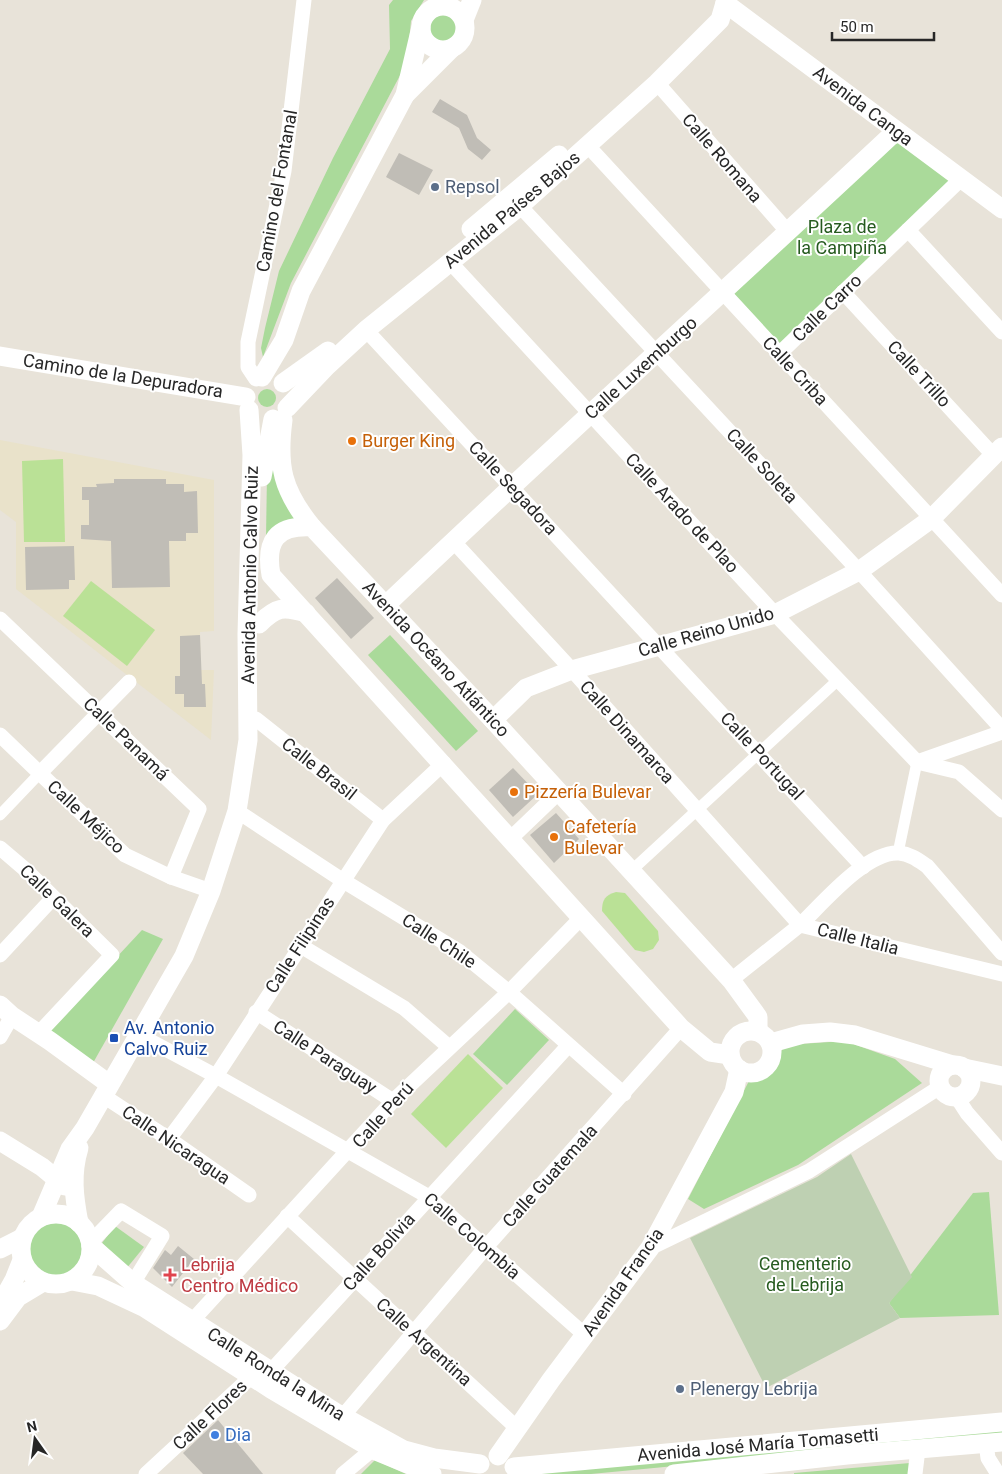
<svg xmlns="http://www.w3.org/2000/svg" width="1002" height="1474" viewBox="0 0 1002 1474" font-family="Roboto,sans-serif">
	<rect width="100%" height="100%" fill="#e8e3d9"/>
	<path fill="#e9e2ca" d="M0 440 214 480V631L200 632 201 670H214L211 740 16 589V522L0 510Z"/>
	<g fill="#aada9a">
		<path d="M393 0H424L411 21 407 62 291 283 263 357 261 348 265 328 279 271 333 158 390 49 389 5Z"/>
		<circle cx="443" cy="28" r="13"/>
		<path d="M895 139 953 181 779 345 731 293Z"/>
		<circle cx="267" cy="398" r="9"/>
		<path d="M272 443 297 520 266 537 267 473Z"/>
		<path d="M390 635 478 731 456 751 368 655Z"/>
		<path d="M142 930 163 939 93 1063 47 1032Z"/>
		<path d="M515 1009 549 1040 507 1085 473 1054Z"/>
		<path d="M845 1041 895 1059 922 1083 798 1165 704 1209 688 1199 749 1081 773 1070 784 1045Z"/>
		<path d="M989 1192 999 1315 900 1318 889 1303 973 1193Z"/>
		<circle cx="55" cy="1249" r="27"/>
		<path d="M115 1226 144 1247 126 1269 102 1243Z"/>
		<path d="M1002 1428V1435L591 1474H524Z"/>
		<path d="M375 1460 406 1474H361Z"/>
		<path d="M910 1463 909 1474H794V1473Z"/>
	</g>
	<path fill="#bed0b2" d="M851 1154 912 1277 889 1303 900 1318 766 1388 690 1238 817 1177Z"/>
	<g fill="#bae196">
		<path d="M63 459 65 542H24L22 461Z"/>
		<path d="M91 581 155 630 127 666 63 616Z"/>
		<path d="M616 892 625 893 658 931 659 940 653 949 644 952 635 950 602 911C602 900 605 895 616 892Z"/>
		<path d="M468 1054 503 1088 446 1148 411 1114Z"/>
	</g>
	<g fill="#c0bdb6">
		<path d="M440 99 467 115 477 138 491 150 482 160 468 149 459 128 432 112Z"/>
		<path d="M399 153 433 170 419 195 386 177Z"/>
		<path d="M114 479H166V484H184V492L197 491 198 533H186V541H169L170 587 112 588 111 541 81 539V525H89V500H82V487H97L96 484 114 483Z"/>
		<path d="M74 546 75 580H69V589L26 590 25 547Z"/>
		<path d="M337 578 374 618 351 639 315 598Z"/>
		<path d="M200 635 202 684H205L206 707H184V694H175V676H180V636Z"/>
		<path d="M513 768 538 794 513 817 489 790Z"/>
		<path d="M556 813 579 839 554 863 530 835Z"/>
		<path d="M178 1246 194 1259 172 1287 153 1268 165 1250 171 1255Z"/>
		<path d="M218 1420 263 1474H203L183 1453Z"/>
	</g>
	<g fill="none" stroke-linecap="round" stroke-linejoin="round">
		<g stroke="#fff" stroke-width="11">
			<path d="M0 815 40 773"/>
			<path d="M898 853 917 762"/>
			<path d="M631 871 838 680"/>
		</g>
		<g stroke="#fff" stroke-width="15">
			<path d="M657 83 788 232"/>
			<path d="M588 146 1002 595"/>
			<path d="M520 206 859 571 1002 729"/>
			<path d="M908 230 1002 332"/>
			<path d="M450 262 775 614 917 762"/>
			<path d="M843 292 994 456"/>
			<path d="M366 330 863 867"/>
			<path d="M779 354 961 179"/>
			<path d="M256 379 248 367V342L284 171 304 0"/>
			<path d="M453 541 572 670 800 925C823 903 866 851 899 853 910 854 918 860 927 866L1002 953"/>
			<path d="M0 619 199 809 171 877"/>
			<path d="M256 719 383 820"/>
			<path d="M0 735 125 855 171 877 211 891"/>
			<path d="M917 762 959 772 1002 810"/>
			<path d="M917 762 1002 732"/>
			<path d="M40 773 129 682"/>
			<path d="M237 811 342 880 460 952 509 992 624 1094"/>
			<path d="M511 838 559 792"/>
			<path d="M0 848 27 871 112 955 39 1033"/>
			<path d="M301 946 404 1008 449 1047"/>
			<path d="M0 955 53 898"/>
			<path d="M731 980 800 925 1002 974"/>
			<path d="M256 1012 393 1101"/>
			<path d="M139 1035 216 1076 429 1197 586 1336"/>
			<path d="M0 1037 12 1016"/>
			<path d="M102 1095 169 1139 249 1195"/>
			<path d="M956 1096 967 1113 1002 1153"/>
			<path d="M169 1139 216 1076 383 820 444 763"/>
			<path d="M287 1216 517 1428"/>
			<path d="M90 1243 121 1211 162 1236 133 1283"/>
			<path d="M650 1248 809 1171 940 1087"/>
			<path d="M192 1321 393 1101 509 992 582 917"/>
			<path d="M271 1371 568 1046"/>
			<path d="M343 1416 486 1247 681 1028"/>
			<path d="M986 1443 988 1458 998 1474"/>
			<path d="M146 1474 252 1376"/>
			<path d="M343 1474 373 1449"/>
			<path d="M915 1474 918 1449"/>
		</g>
		<g stroke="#fff" stroke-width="19">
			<path d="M725 3 1002 209"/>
			<circle cx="443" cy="28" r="22"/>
			<path d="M464 20 472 0"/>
			<path d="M405 95 451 49"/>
			<path d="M471 229 559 155"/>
			<path d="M0 356 246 397"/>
			<path d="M262 377 284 340 301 291 405 95 421 27"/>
			<path d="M283 383 328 351"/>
			<path d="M287 408 327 366 366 330 520 206 657 83 720 20 725 3"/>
			<path d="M283 420C277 466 282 490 312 527"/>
			<path d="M262 477 273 419"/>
			<path d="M386 605C554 445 726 290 896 131"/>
			<path d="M259 624C276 607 283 606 306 613"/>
			<path d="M493 720 526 688 572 670 775 614 859 571 931 519 1002 447"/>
			<path d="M0 1005 12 1016 50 1041 109 1084"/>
			<circle cx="751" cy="1052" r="21"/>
			<path d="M771 1043 803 1034 830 1032 855 1035 953 1065"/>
			<path d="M730 1055 710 1052 681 1028 271 575C265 541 276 525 312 527L493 720 731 980 758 1017V1032"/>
			<circle cx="955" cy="1081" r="16"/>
			<path d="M964 1068 1002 1076"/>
			<path d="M0 1141 42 1167 65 1186"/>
			<path d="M79 1148C71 1174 74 1197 79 1223"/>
			<circle cx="56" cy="1249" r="35"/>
			<path d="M41 1217 70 1149 85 1128 184 956 211 891 237 811 248 740 247 634 252 455 249 410"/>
			<path d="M91 1246 133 1283 335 1412 404 1450 434 1458 480 1464"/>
			<path d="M0 1249 22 1238"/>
			<path d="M72 1281 98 1286 145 1308 271 1389 376 1451 432 1474"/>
			<path d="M0 1305 14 1280 22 1260"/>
			<path d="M0 1321 18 1297 43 1282"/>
			<path d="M498 1456 551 1380 650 1248 734 1092 739 1069"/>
			<path d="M514 1467 1002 1422"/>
			<path d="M674 1474 847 1455 1002 1442"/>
		</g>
	</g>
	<g fill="#5c6f8a" stroke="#fff" stroke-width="2">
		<circle cx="435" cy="187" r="5"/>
		<circle cx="680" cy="1389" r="5"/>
	</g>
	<g fill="#e8710a" stroke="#fff" stroke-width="2">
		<circle cx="352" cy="441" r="5"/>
		<circle cx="514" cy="792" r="5"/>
		<circle cx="554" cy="837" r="5"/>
	</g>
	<rect fill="#1a4fb4" stroke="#fff" stroke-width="2" x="109" y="1033" width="10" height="10" rx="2.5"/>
	<path fill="#e0444e" stroke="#fff" stroke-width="2" d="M167.5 1267.5h5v5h5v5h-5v5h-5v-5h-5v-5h5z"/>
	<circle fill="#3f7fe0" stroke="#fff" stroke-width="2" cx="215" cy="1435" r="5"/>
	<g text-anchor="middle" stroke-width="4" stroke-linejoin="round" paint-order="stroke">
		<g font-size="18" fill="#272727" stroke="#fff">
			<text transform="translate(863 106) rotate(37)" y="6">Avenida Canga</text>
			<text transform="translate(722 158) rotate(49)" y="6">Calle Romana</text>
			<text transform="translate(277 191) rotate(-80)" y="6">Camino del Fontanal</text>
			<text transform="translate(512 210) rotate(-40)" y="6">Avenida Países Bajos</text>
			<text transform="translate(827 308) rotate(-44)" y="6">Calle Carro</text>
			<text transform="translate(641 368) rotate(-42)" y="6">Calle Luxemburgo</text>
			<text transform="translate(795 371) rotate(47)" y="6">Calle Criba</text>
			<text transform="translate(919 374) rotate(47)" y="6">Calle Trillo</text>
			<text transform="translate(123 376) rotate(9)" y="6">Camino de la Depuradora</text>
			<text transform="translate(762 466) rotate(47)" y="6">Calle Soleta</text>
			<text transform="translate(513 488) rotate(47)" y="6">Calle Segadora</text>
			<text transform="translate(682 513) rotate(47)" y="6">Calle Arado de Plao</text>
			<text transform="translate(250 575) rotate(-89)" y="6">Avenida Antonio Calvo Ruiz</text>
			<text transform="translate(706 632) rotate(-16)" y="6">Calle Reino Unido</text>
			<text transform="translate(436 659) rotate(47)" y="6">Avenida Océano Atlántico</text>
			<text transform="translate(627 732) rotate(48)" y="6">Calle Dinamarca</text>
			<text transform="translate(126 739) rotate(44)" y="6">Calle Panamá</text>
			<text transform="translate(762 756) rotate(47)" y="6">Calle Portugal</text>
			<text transform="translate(319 769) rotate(38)" y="6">Calle Brasil</text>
			<text transform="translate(86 817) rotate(43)" y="6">Calle Méjico</text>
			<text transform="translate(57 901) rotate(44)" y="6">Calle Galera</text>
			<text transform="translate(858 939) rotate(14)" y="6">Calle Italia</text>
			<text transform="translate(439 941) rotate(33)" y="6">Calle Chile</text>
			<text transform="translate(300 945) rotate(-57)" y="6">Calle Filipinas</text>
			<text transform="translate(325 1057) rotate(33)" y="6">Calle Paraguay</text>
			<text transform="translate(383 1115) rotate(-48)" y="6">Calle Perú</text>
			<text transform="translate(176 1145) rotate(34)" y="6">Calle Nicaragua</text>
			<text transform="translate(550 1176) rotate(-48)" y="6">Calle Guatemala</text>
			<text transform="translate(472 1236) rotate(41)" y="6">Calle Colombia</text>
			<text transform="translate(379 1252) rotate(-48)" y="6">Calle Bolivia</text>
			<text transform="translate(623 1282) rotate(-55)" y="6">Avenida Francia</text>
			<text transform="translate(424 1342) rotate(42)" y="6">Calle Argentina</text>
			<text transform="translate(276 1374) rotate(32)" y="6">Calle Ronda la Mina</text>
			<text transform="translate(210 1415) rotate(-43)" y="6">Calle Flores</text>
			<text transform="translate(758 1445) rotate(-5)" y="6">Avenida José María Tomasetti</text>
		</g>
		<g font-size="18" fill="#4e5e75" stroke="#fff" text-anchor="start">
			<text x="445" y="193">Repsol</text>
			<text x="690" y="1395">Plenergy Lebrija</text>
		</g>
		<g font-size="18" fill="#265b1f" stroke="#fff">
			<text x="842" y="233">Plaza de<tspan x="842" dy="21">la Campiña</tspan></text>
			<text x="805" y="1270">Cementerio<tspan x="805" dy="21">de Lebrija</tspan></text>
		</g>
		<g font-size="18" fill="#c56008" stroke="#fff" text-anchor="start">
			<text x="362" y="447">Burger King</text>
			<text x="524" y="798">Pizzería Bulevar</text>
			<text x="564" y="833">Cafetería<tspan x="564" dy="21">Bulevar</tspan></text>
		</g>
		<g font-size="18" fill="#164399" stroke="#fff" text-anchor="start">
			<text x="124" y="1034">Av. Antonio<tspan x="124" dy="21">Calvo Ruiz</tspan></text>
		</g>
		<g font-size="18" fill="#be3a42" stroke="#fff" text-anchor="start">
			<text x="181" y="1271">Lebrija<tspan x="181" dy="21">Centro Médico</tspan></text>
		</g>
		<g font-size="18" fill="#366cbe" stroke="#fff" text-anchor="start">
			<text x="225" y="1441">Dia</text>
		</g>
	</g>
	<g transform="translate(35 1439) rotate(346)" stroke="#ffffff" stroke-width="4" paint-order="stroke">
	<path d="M0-4L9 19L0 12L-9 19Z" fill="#272727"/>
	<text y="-8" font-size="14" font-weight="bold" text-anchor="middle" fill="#272727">N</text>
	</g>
	<path d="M832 32v8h102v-8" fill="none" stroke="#272727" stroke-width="2.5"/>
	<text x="840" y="32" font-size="15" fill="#272727" stroke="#ffffff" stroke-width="4" paint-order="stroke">50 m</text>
</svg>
